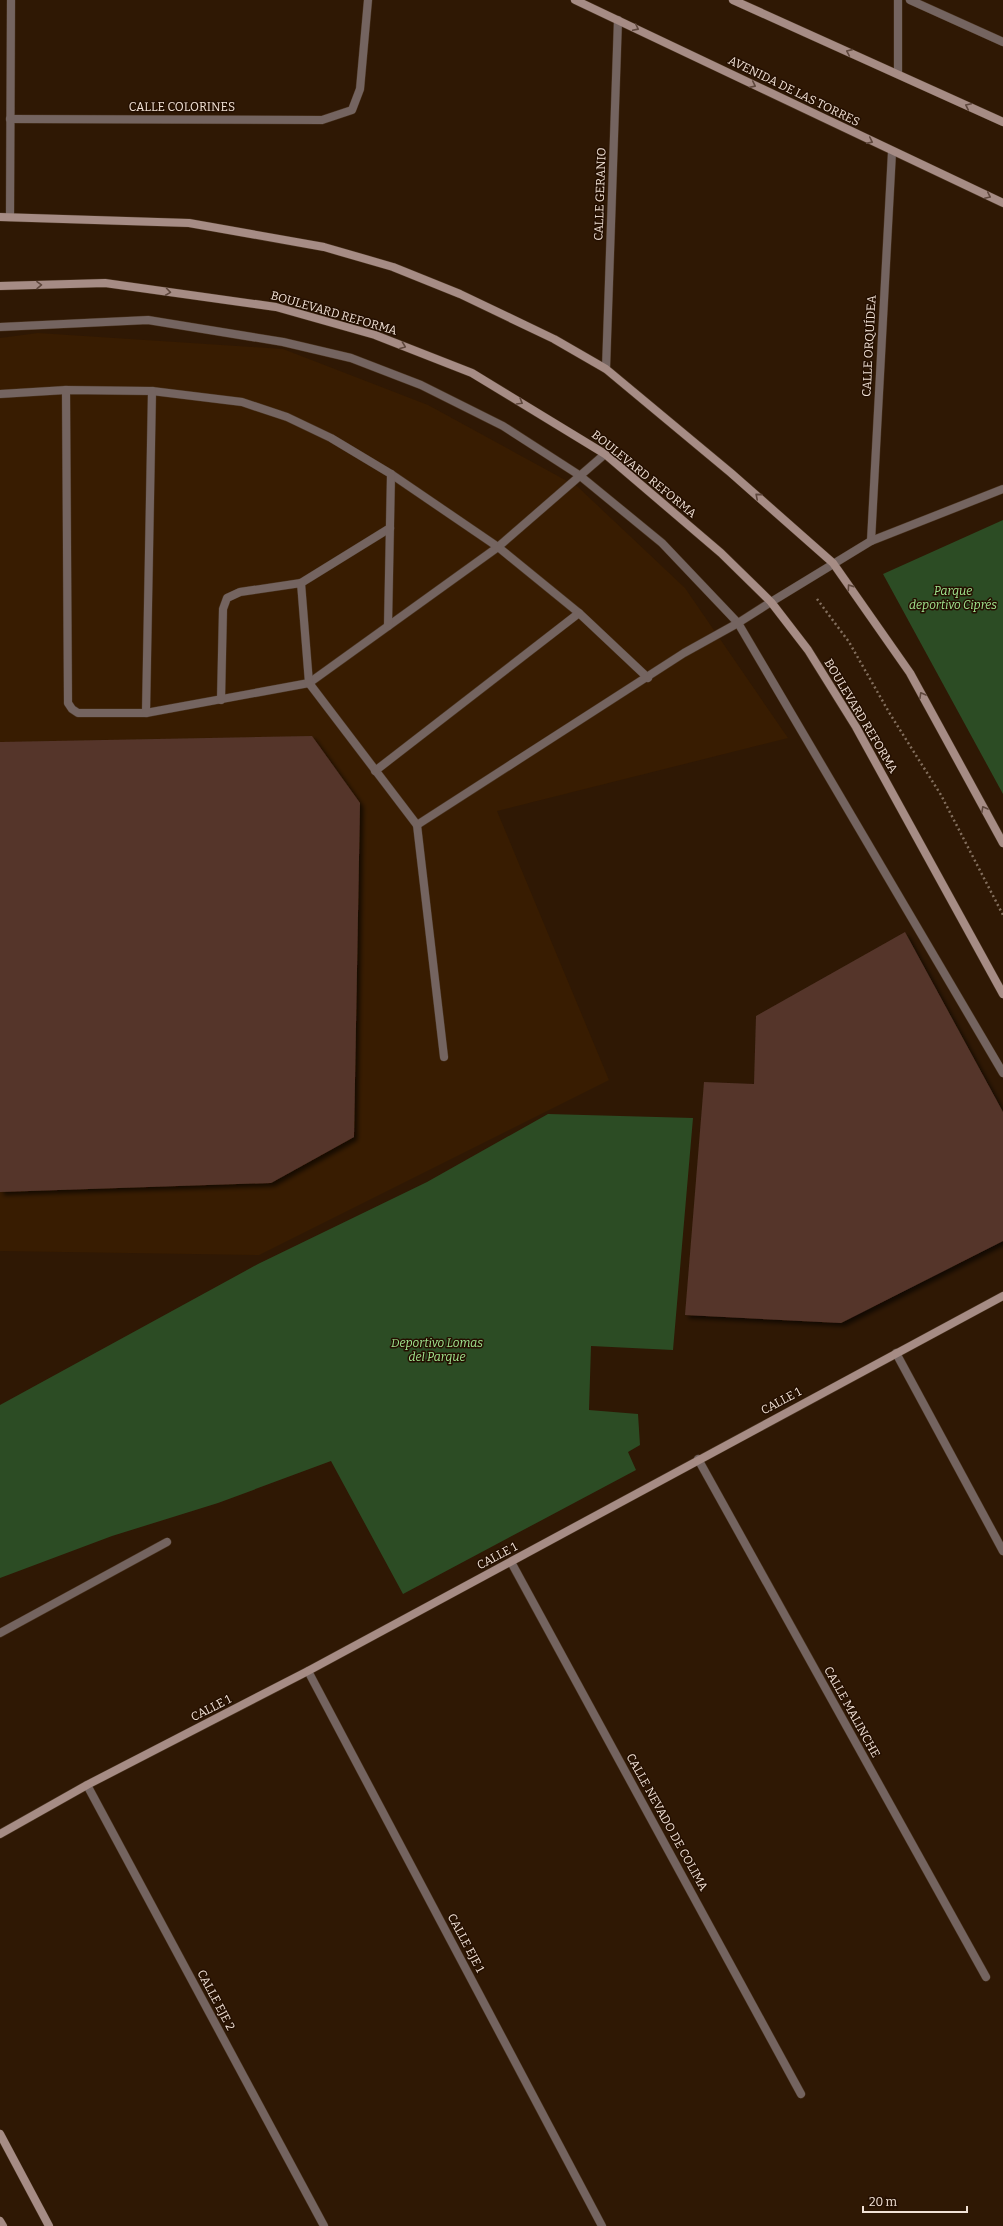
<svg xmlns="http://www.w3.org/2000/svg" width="1003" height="2226" viewBox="0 0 1003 2226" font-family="Bitter,serif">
	<defs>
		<filter id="shadow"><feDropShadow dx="3.5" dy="3.5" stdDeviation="2" flood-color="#0009"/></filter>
	</defs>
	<rect width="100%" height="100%" fill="#2f1804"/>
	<path fill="#381c01" d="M38 333 283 349 428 405 578 487 685 588 788 738 497 811 609 1080 259 1255 0 1251V338Z"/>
	<g fill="#2c4c24">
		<path d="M1003 520V794L883 574Z"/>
		<path d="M548 1114 693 1118 673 1350 591 1346 589 1410 638 1414 640 1445 628 1452 636 1470 403 1594 331 1461 218 1503 112 1536 0 1578V1405L258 1264 427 1182Z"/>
	</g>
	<g fill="#54352a" filter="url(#shadow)">
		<path d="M312 736 360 803 354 1137 271 1183 0 1192V742Z"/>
		<path d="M905 932 1003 1112V1241L841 1323 685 1315 704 1082 754 1084 756 1016Z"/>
	</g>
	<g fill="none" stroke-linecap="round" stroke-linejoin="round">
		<g stroke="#4a3421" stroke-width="9">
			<g id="lane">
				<path d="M0 327 148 320 283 342 351 358 421 385 503 426 579 475 662 543 738 623 1003 1073"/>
				<path d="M66 390 68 703 72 709 78 713H146L309 683 498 547 605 454"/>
				<path d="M0 394 66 390 152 391 242 402 287 417 331 438 391 474 498 547 579 613 648 678"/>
				<path d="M301 583 390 528"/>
				<path d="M388 626 391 474"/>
				<path d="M221 700 223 609 227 598 240 592 301 583 309 683 417 825 444 1057"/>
				<path d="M146 713 152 391"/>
				<path d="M375 771 579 613"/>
				<path d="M417 825 684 653 738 623 771 602"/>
			</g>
		</g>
		<g stroke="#4a3421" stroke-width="9">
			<g id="street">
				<path d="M898 0V73"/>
				<path d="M910 0 1003 42"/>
				<path d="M10 119 322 120 352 110 360 89 368 0"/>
				<path d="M10 217 11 0"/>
				<path d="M606 369 618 20"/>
				<path d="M871 541 892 152"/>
				<path d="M771 602 871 541 1003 489"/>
				<path d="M896 1353 1003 1551"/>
				<path d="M698 1459 986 1977"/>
				<path d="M511 1562 801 2094"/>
				<path d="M0 1633 167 1542"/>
				<path d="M308 1671 602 2226"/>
				<path d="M87 1785 324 2226"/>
			</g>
		</g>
		<g stroke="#4a3421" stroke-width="9">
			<g id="secondary">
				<path d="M575 0 1003 203"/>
				<path d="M733 0 1003 122"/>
				<path d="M0 217 189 223 324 247 393 267 460 294 554 339 606 369 731 473 833 563 910 673 1003 843"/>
				<path d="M0 286 105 283 276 307 375 335 472 373 605 454 721 553 771 602 808 650 856 727 1003 994"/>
				<path d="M0 1834 87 1785 308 1671 1003 1296"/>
				<path d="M0 2134 49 2226"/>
				<path d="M0 2221 3 2226"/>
			</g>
		</g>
		<path stroke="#836f5e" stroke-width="2.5" stroke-dasharray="2 3" stroke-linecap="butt" d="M817 599 849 642 890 714 941 795 1003 915"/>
		<use href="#lane" stroke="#746460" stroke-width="8"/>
		<use href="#street" stroke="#746460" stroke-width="8"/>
		<use href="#secondary" stroke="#a68c85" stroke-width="8"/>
	</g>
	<defs><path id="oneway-chevron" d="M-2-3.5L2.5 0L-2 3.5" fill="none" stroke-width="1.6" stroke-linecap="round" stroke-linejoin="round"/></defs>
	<g stroke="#5e473c">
		<use href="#oneway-chevron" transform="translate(636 28) rotate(26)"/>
		<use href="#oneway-chevron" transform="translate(849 52) rotate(-156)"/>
		<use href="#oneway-chevron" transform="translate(753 85) rotate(26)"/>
		<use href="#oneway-chevron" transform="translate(968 106) rotate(-155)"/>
		<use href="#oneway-chevron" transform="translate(870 141) rotate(26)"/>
		<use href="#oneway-chevron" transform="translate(988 196) rotate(25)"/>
		<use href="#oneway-chevron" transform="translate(39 285) rotate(-1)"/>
		<use href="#oneway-chevron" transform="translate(168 292) rotate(8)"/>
		<use href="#oneway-chevron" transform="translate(403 346) rotate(21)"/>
		<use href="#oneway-chevron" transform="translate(520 402) rotate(31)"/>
		<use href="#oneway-chevron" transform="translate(758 496) rotate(-139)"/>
		<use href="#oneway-chevron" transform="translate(850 587) rotate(-125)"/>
		<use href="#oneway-chevron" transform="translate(922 695) rotate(-119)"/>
		<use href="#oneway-chevron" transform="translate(984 809) rotate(-119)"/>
	</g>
	<g text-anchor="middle" stroke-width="3" stroke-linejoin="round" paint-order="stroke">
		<g font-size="12" fill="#f2e2d6" stroke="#240f00">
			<text transform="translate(794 91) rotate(26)" y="4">AVENIDA DE LAS TORRES</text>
			<text x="182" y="111">CALLE COLORINES</text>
			<text transform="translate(600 194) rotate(-88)" y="4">CALLE GERANIO</text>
			<text transform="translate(334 313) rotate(16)" y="4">BOULEVARD REFORMA</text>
			<text transform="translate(869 346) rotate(-87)" y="4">CALLE ORQUÍDEA</text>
			<text transform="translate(644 474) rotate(39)" y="4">BOULEVARD REFORMA</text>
			<text transform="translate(861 716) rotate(59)" y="4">BOULEVARD REFORMA</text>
			<text transform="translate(781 1401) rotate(-28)" y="4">CALLE 1</text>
			<text transform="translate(497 1556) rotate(-28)" y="4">CALLE 1</text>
			<text transform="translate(211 1708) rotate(-27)" y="4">CALLE 1</text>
			<text transform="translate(852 1712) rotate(61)" y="4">CALLE MALINCHE</text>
			<text transform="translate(667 1822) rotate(61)" y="4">CALLE NEVADO DE COLIMA</text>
			<text transform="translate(466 1943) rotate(62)" y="4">CALLE EJE 1</text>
			<text transform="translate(216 2000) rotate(62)" y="4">CALLE EJE 2</text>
		</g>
		<g font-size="12" font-style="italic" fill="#a1e68f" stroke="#240f00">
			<text x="953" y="595">Parque<tspan x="953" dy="14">deportivo Ciprés</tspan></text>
			<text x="437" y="1347">Deportivo Lomas<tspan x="437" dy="14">del Parque</tspan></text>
		</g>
	</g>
	<path d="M863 2206v6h104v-6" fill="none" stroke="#f2e2d6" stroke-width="2"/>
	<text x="869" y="2206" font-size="12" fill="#f2e2d6" stroke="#240f00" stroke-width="3" paint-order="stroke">20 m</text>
</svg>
